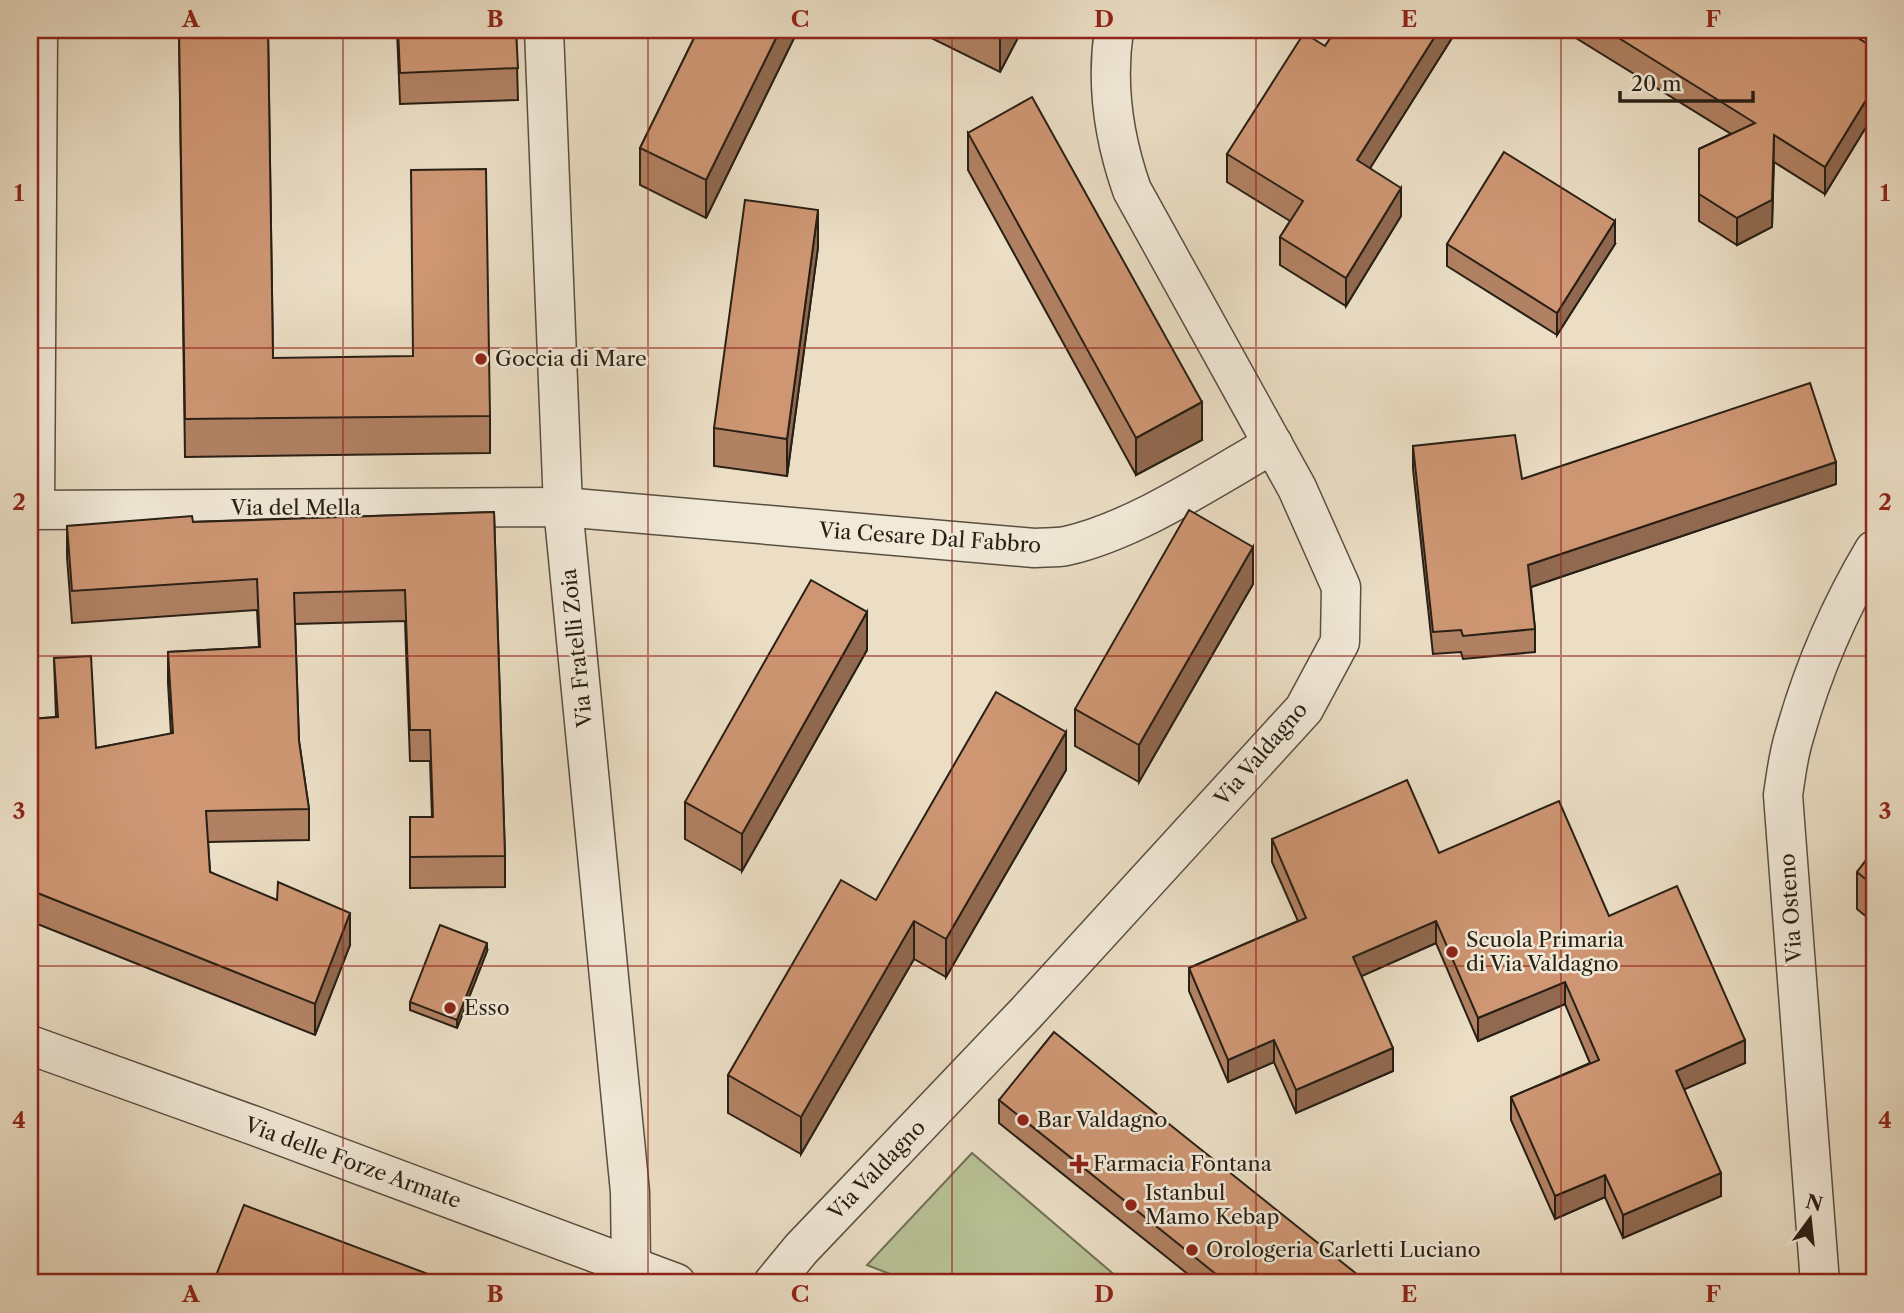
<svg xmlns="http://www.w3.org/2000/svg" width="1904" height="1313" viewBox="0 0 1904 1313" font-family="'Libre Caslon Text',serif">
	<rect width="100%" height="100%" fill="#ebdec5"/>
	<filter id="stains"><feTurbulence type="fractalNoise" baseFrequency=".00286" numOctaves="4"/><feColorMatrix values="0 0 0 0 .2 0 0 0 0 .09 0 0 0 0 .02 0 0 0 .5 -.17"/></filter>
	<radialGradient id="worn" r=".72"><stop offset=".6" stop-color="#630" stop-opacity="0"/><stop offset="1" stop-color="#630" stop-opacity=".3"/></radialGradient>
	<path fill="#b7c195" stroke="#707055" stroke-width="2" d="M972 1153 1124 1283H913L867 1265Z"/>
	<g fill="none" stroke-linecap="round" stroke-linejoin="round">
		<g stroke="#594f41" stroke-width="41">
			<g id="minor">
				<path d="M35 30 38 35 35 510"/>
				<path d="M544 30 563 507 630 1192 631 1266"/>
				<path d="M30 510 563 507 1034 548C1044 547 1055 548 1066 546 1134 531 1212 479 1273 444"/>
				<path d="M773 1283 801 1249 1026 1013 1304 709 1340 642 1341 587 1297 488 1132 190C1114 139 1106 83 1114 30"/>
				<path d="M1820 1283 1783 795C1786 776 1788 756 1794 737 1812 672 1840 607 1874 550"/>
			</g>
		</g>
		<g stroke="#594f41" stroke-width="41">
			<path id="tertiary" d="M30 1045 255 1126 676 1283"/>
		</g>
		<use href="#minor" stroke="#f2ead9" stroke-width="38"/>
		<use href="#tertiary" stroke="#f2ead9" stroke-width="38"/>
	</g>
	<g fill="#b18163" stroke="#281f15" stroke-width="2">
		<path d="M179 30H268L273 358 490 416V453L185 457Z"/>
		<path d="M397 30H516L518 100 400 104Z"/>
		<path d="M698 30H798L706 218 640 185V148Z"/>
		<path d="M929 30H1022L1000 72 929 37Z"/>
		<path d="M1336 30H1457L1370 168 1401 216 1346 306 1280 265V237L1290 221 1227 182V154L1325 46Z"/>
		<path d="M1563 30H1845L1874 48V114L1825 194 1774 162 1772 227 1737 245 1699 221V149L1731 134Z"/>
		<path d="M968 133 1202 440 1136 475 968 170Z"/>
		<path d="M1447 244H1615L1557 335 1447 266Z"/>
		<path d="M818 247 787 476 714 466V428Z"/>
		<path d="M1413 446 1522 479 1836 484 1531 587 1535 629V652L1463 659 1461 652 1433 654 1413 469Z"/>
		<path d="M494 512 505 856V887L410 888V817H432L430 761H410L405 621 295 624 299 741 309 809V840L208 842 210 872 350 945 315 1035 30 921V719L56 717 54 658 96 748 171 734 168 683V652L259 647 257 610 72 623 67 557V526Z"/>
		<path d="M1253 584 1139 782 1075 746V709Z"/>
		<path d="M867 650 742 871 685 839V802Z"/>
		<path d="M1066 770 946 977 914 959 801 1154 728 1113V1075L876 900Z"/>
		<path d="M1272 839 1439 853 1609 916 1745 1063 1684 1089 1721 1196 1623 1238 1605 1197 1555 1219 1511 1120V1097L1590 1063 1565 1004 1478 1041 1436 943 1361 976 1393 1071 1296 1113 1274 1062 1228 1082 1189 991V968L1298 921 1272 862Z"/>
		<path d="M1874 850V923L1857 909V872Z"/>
		<path d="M487 951 457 1028 410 1010V1002Z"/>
		<path d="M999 1100 1368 1283H1199L999 1123Z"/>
	</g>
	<g fill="#906950" stroke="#281f15" stroke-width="2">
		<path d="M780 30H798L706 218V180Z"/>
		<path d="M1003 30H1022L1000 72V35Z"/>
		<path d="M1439 30H1457L1357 189V160Z"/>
		<path d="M1874 87V114L1825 194V167Z"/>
		<path d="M1774 135 1772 227 1737 245V218Z"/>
		<path d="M1401 188V216L1346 306V278Z"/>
		<path d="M818 210V247L787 476V439Z"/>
		<path d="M1615 221V244L1557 335V313Z"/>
		<path d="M1202 402V440L1136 475V438Z"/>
		<path d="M1836 462V484L1528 588V565Z"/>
		<path d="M1253 547V584L1139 782V745Z"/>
		<path d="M867 612V650L742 871V834Z"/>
		<path d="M1066 732V770L946 977V939Z"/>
		<path d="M350 913V945L315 1035V1004Z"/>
		<path d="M914 921V959L801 1154V1117Z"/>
		<path d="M1436 921V943L1353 980V957Z"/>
		<path d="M487 943V951L457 1028V1020Z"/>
		<path d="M1565 982V1004L1478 1041V1018Z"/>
		<path d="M1274 1040V1062L1228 1082V1060Z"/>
		<path d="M1745 1040V1063L1676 1093V1071Z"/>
		<path d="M1393 1048V1071L1296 1113V1090Z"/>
		<path d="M1721 1173V1196L1623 1238V1215Z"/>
		<path d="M1605 1175V1197L1555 1219V1196Z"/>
	</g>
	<g fill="#ce9673" stroke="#281f15" stroke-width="2">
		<path d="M179 30H268L273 358 413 356 411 170 486 169 490 416 185 419Z"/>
		<path d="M398 30H516L518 68 400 73Z"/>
		<path d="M698 30H780L706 180 640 148Z"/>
		<path d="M990 30H1003L1000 35Z"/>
		<path d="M1336 30H1439L1357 160 1401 188 1346 278 1280 237 1303 201 1227 154 1304 33 1325 46Z"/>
		<path d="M1606 30H1845L1874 48V87L1825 167 1774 135 1772 200 1737 218 1699 194V149L1755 123Z"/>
		<path d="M1032 97 1202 402 1136 438 968 133Z"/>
		<path d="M1504 152 1615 221 1557 313 1447 244Z"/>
		<path d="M745 200 818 210 787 439 714 428Z"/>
		<path d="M1810 383 1836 462 1528 565 1535 629 1463 636 1461 630 1433 632 1413 446 1515 435 1522 479Z"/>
		<path d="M1189 510 1253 547 1139 745 1075 709Z"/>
		<path d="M494 512 505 856 410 857V817H433L430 730H410L405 590 294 593 299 741 309 809 206 811 210 872 277 900 278 882 350 913 315 1004 30 890V719L58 717 54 658 91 656 96 748 173 733 168 652 260 647 257 579 72 591 67 526 192 516 193 522Z"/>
		<path d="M811 580 867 612 742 834 685 802Z"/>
		<path d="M996 692 1066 732 946 939 914 921 801 1117 728 1075 841 880 876 900Z"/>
		<path d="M1407 780 1439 853 1559 801 1609 916 1677 886 1745 1040 1676 1071 1721 1173 1623 1215 1605 1175 1555 1196 1511 1097 1599 1060 1565 982 1478 1018 1436 921 1353 957 1393 1048 1296 1090 1274 1040 1228 1060 1189 968 1306 918 1272 839Z"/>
		<path d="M1874 850V886L1857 872Z"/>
		<path d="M440 925 487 943 457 1020 410 1002Z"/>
		<path d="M1054 1032 1368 1283H1227L999 1100Z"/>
		<path d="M244 1205 452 1283H213Z"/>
	</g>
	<path fill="none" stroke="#8f2418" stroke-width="2" stroke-opacity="0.55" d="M343 30V1283M648 30V1283M952 30V1283M1256 30V1283M1561 30V1283M30 348H1874M30 656H1874M30 966H1874"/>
	<g fill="#8f2418" stroke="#f2ead9" stroke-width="2.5">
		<circle cx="481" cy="359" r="7"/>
		<circle cx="1452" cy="952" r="7"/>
		<circle cx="450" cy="1008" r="7"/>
		<circle cx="1023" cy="1120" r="7"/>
		<path d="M1075.5 1153.5h7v7h7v7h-7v7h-7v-7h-7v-7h7z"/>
		<circle cx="1131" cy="1205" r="7"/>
		<circle cx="1192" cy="1250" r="7"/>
	</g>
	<g text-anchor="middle" stroke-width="5" stroke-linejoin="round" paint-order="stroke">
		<g font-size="21" fill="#281f15" stroke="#f2ead9" text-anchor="start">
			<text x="495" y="366">Goccia di Mare</text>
			<text x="1466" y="947">Scuola Primaria<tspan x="1466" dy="24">di Via Valdagno</tspan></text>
			<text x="464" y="1015">Esso</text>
			<text x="1037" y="1127">Bar Valdagno</text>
			<text x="1093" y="1171">Farmacia Fontana</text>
			<text x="1145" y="1200">Istanbul<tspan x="1145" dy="24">Mamo Kebap</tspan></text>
			<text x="1206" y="1257">Orologeria Carletti Luciano</text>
		</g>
		<g font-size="21" fill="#281f15" stroke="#f2ead9">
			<text x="296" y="515">Via del Mella</text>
			<text transform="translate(930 538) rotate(4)" y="7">Via Cesare Dal Fabbro</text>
			<text transform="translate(577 648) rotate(-96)" y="7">Via Fratelli Zoia</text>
			<text transform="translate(1261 754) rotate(-49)" y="7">Via Valdagno</text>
			<text transform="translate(1791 908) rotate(-94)" y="7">Via Osteno</text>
			<text transform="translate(353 1163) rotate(20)" y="7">Via delle Forze Armate</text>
			<text transform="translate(877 1170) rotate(-46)" y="7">Via Valdagno</text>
		</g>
	</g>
	<rect width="1904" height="1313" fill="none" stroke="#ebdec5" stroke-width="77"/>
	<g transform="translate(1810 1219) rotate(15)" stroke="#f2ead9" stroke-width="5" paint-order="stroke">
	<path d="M0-5L12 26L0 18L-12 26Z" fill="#281f15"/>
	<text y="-10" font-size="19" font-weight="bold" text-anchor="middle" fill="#281f15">N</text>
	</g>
	<path d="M1620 91v10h133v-10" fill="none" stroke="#281f15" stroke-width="3.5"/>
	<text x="1631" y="91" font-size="21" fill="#281f15" stroke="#f2ead9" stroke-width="5" paint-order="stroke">20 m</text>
	<rect x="38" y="38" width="1828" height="1236" fill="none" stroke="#8f2418" stroke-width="2.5"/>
	<g font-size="23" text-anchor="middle" font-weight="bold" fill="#8f2418">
		<text x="191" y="27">A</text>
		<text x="495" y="27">B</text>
		<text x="800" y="27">C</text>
		<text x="1104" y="27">D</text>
		<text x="1409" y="27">E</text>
		<text x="1713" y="27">F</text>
		<text x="19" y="201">1</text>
		<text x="1885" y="201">1</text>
		<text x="19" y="510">2</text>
		<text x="1885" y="510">2</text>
		<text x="19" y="819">3</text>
		<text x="1885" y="819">3</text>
		<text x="19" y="1128">4</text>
		<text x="1885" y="1128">4</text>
		<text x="191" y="1302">A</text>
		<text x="495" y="1302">B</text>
		<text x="800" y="1302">C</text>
		<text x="1104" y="1302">D</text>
		<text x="1409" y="1302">E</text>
		<text x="1713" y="1302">F</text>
	</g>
	<rect width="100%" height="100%" filter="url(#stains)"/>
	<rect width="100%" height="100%" fill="url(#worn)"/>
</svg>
